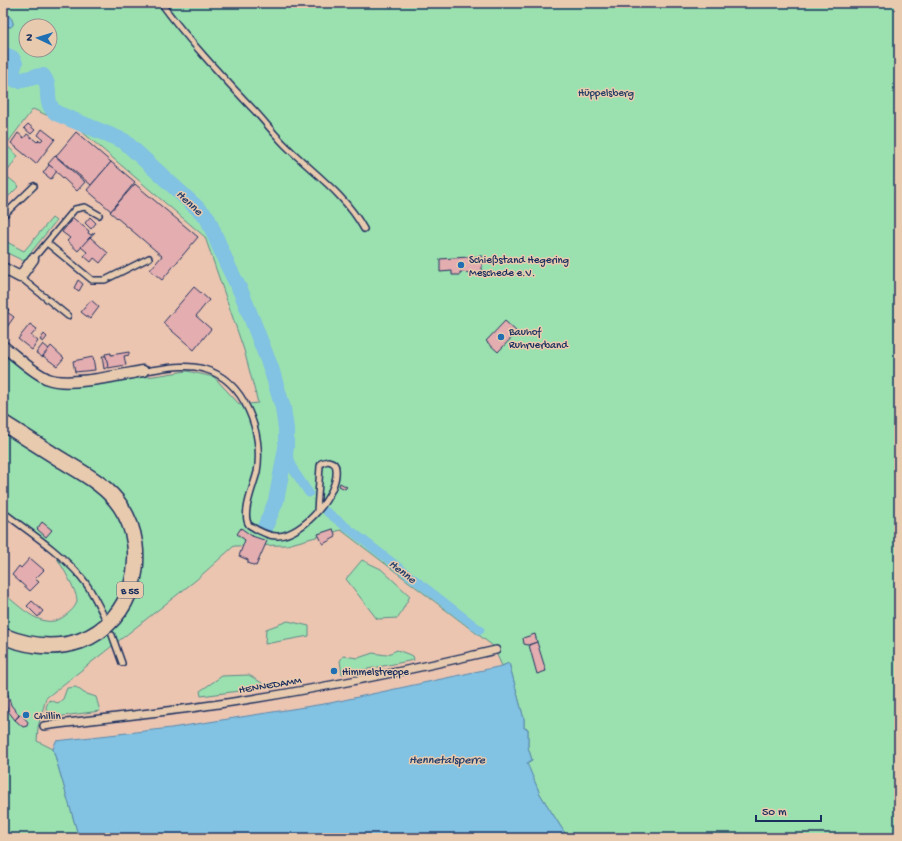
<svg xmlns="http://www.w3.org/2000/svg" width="902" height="841" viewBox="0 0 902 841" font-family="'Gochi Hand',sans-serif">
	<rect width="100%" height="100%" fill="#ecc5b1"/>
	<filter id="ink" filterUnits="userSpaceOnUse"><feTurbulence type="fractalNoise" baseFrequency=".025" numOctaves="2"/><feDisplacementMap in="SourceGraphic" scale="8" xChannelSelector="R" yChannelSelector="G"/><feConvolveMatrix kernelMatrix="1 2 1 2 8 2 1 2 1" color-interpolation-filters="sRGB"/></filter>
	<g filter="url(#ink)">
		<g fill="#9be1af" stroke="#5b8886" fill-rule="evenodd">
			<path d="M3 3H899V838H568L540 794 526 762 532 760 528 747V729L524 728V719L509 663 502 666 493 646 341 530 287 545 234 546 196 580 46 698 38 727 37 741 53 749 79 838H3V593C20 606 44 634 66 615 70 612 76 607 77 601 78 590 51 547 43 539 31 528 17 519 3 510V355L41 381 60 385 154 376 187 371 214 377 240 405 258 403 244 350 205 237 80 130 33 109 6 145 18 156 5 175 19 186 8 197 3 194V26L11 27 13 25C13 18 9 15 3 13ZM26 26H50V50H26Z"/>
			<path d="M52 218 56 221 24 261 3 251V240L24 251Z"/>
			<path d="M362 560 381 569 410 596 398 618 377 619 346 579Z"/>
			<path d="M288 621 309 626V636L265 644 266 629Z"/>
			<path d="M397 650 413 656 414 660 342 674 340 661 343 656 358 658 373 653 386 655Z"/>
			<path d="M249 675 262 683V688L201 696 200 691 222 676Z"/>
			<path d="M76 687 84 693 96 697 100 711 55 717 47 715 46 707 49 700 58 703 63 699 67 688Z"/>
		</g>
		<g fill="#82c2e2" stroke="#5987ad">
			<path d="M3 13C9 15 13 18 13 25L11 27 3 26Z"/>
			<path d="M509 663 524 719V728L528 729V747L532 760 527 763 540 794 568 838H79L53 749 56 741 171 728 330 703 502 666Z"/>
		</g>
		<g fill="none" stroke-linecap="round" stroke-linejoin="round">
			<g stroke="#82c2e2" stroke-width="9">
				<path d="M286 448 294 471 309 493"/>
				<path d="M327 512 480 630"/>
			</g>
			<path stroke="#82c2e2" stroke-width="16" d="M3 54 12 58 15 63 11 76 16 80C25 82 33 75 43 76 53 88 42 101 56 113L124 141 207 217 227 264 242 294 271 368 283 408 286 429V448L276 501 265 527"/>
		</g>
		<g fill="#e4adb0" stroke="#1b2f5e">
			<path d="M28 124 35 130 31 134 24 128Z"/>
			<path d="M42 129 55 139 36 164 11 143 18 133 24 138 27 134 37 142 39 140 41 141 43 139 38 135Z"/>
			<path d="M76 132 111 162 91 185 56 156Z"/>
			<path d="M55 156 85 182 77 191 48 164Z"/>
			<path d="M111 162 135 182 111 211 87 190Z"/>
			<path d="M49 165 57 171 51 179 43 173Z"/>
			<path d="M135 184 198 237 162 280 150 270 162 256 110 212Z"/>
			<path d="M90 217 96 223 91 229 85 223Z"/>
			<path d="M73 218 89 231 88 233 91 235 95 232 78 251 67 241 70 238 62 232Z"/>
			<path d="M90 237 108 253 100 263 94 258 91 262 84 256 87 252 81 247Z"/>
			<path d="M482 256V274L460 272V275H452V271L440 272V259Z"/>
			<path d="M78 280 83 284 79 291 74 288Z"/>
			<path d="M194 287 209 300 196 316 211 329 194 350 163 323Z"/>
			<path d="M91 300 99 307 90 319 81 312Z"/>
			<path d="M3 305 9 310 7 312 14 317 7 327 3 325Z"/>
			<path d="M505 321 517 332 498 352 486 341Z"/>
			<path d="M30 324 37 329 31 336 38 341 32 350 18 339Z"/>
			<path d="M44 334 47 337 43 342 40 340Z"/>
			<path d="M43 344 49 349 42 357 36 353Z"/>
			<path d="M51 346 64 358 57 366 43 356Z"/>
			<path d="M129 352V355L124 356 126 365 108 368 105 354 111 353V355Z"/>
			<path d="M102 356H106L108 367 104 369Z"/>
			<path d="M93 357 95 370 75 372 73 361Z"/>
			<path d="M340 483 347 487 345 489 339 486Z"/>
			<path d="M42 522 52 530 46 537 37 529Z"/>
			<path d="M241 528 252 536 267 541 256 566 248 563V560L239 556 245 540 237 534Z"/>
			<path d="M333 529 336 537 323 544 318 534Z"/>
			<path d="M30 558 44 570 35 579 39 582 30 591 12 575 19 566 21 568Z"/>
			<path d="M32 601 43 611 38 617 27 606Z"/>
			<path d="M535 634 537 642 528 645 524 644 523 638Z"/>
			<path d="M537 642 546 671 537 674 529 645Z"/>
			<path d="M7 691 11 705 19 715 15 720 8 711 3 699V692Z"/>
			<path d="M21 714 28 722 27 726 23 727 15 720Z"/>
		</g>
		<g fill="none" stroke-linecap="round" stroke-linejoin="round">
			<g stroke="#1b2f5e" stroke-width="8">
				<g id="service">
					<path d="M161 3C188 40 220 74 251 107 263 119 273 133 285 145 313 173 344 193 364 229"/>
					<path d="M3 216 34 186"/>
					<path d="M47 243 92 280H105L149 258"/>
					<path d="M33 259 75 209 85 207 99 215"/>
					<path d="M20 277 68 316"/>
					<path d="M143 371C162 369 185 363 204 369 245 380 264 434 257 472 254 485 241 514 249 525 257 530 269 537 278 536 303 535 339 494 336 469 336 464 333 462 328 461L321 463 320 466 317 511"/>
					<path d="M3 512C29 532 59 551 81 577 91 588 97 603 104 616"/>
					<path d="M112 635 122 663"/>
				</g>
			</g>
			<g stroke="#1b2f5e" stroke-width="10">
				<path id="pedestrian" d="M44 726C96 719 147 714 198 707 299 693 398 673 496 650"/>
			</g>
			<g stroke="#1b2f5e" stroke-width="13">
				<g id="minor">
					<path d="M3 268 20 277 33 259"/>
					<path d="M3 346C17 357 32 372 48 379 68 387 120 375 143 371"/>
				</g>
			</g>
			<g stroke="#1b2f5e" stroke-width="18">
				<path id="primary" d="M3 423C22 435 41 447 60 459 81 472 107 485 121 507 151 552 134 622 80 641 54 650 28 646 3 636"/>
			</g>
			<use href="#service" stroke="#e8cbaf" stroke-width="5"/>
			<use href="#pedestrian" stroke="#e8cbaf" stroke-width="7"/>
			<use href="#minor" stroke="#e8cbaf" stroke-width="10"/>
			<use href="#primary" stroke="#e8cbaf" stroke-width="15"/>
		</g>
	</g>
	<g fill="#1f6fb2" stroke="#e8cbaf" stroke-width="1.5">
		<circle cx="461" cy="265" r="4"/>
		<circle cx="501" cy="337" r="4"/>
		<circle cx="334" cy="671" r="4"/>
		<circle cx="26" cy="715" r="4"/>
	</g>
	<g text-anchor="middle" stroke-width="3" stroke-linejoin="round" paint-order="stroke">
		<rect fill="#e8cbaf" stroke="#585e76" stroke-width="1" x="117" y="582" width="26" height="16" rx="3"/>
		<g font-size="10" font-weight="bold" fill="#1b2f5e">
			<text x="130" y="594">B 55</text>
		</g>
		<g font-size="11" fill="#284166" stroke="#e8cbaf">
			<text x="606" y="96">Hüppelsberg</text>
		</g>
		<g font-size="11" fill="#1b2f5e" stroke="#e8cbaf" text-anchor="start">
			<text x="469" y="263">Schießstand Hegering<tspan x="469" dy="13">Meschede e.V.</tspan></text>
			<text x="509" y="335">Bauhof<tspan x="509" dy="13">Ruhrverband</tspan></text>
			<text x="342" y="675">Himmelstreppe</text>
			<text x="34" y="719">Chillin</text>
		</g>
		<g font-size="11" fill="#1b2f5e" stroke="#e8cbaf">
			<text transform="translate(270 684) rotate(-9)" y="4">HENNEDAMM</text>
		</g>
		<g font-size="12" font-style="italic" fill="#253e6b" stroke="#e8cbaf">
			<text transform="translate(190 202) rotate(43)" y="4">Henne</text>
			<text transform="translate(403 571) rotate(38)" y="4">Henne</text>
			<text x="447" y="763">Hennetalsperre</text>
		</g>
	</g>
	<rect width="902" height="841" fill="none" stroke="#e8cbaf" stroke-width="16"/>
	<rect x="8" y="8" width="886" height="825" fill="none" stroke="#1b2f5e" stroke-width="1.5" filter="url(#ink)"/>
	<g transform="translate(38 38) rotate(274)"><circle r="19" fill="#e8cbaf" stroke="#968d8f"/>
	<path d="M0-3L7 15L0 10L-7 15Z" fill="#1f6fb2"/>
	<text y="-6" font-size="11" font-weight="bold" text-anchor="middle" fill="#1b2f5e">N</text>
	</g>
	<path d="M756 815v6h65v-6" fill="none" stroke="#1b2f5e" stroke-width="2"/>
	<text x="762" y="815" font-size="12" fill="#1b2f5e" stroke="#e8cbaf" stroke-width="3" paint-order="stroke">50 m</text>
</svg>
